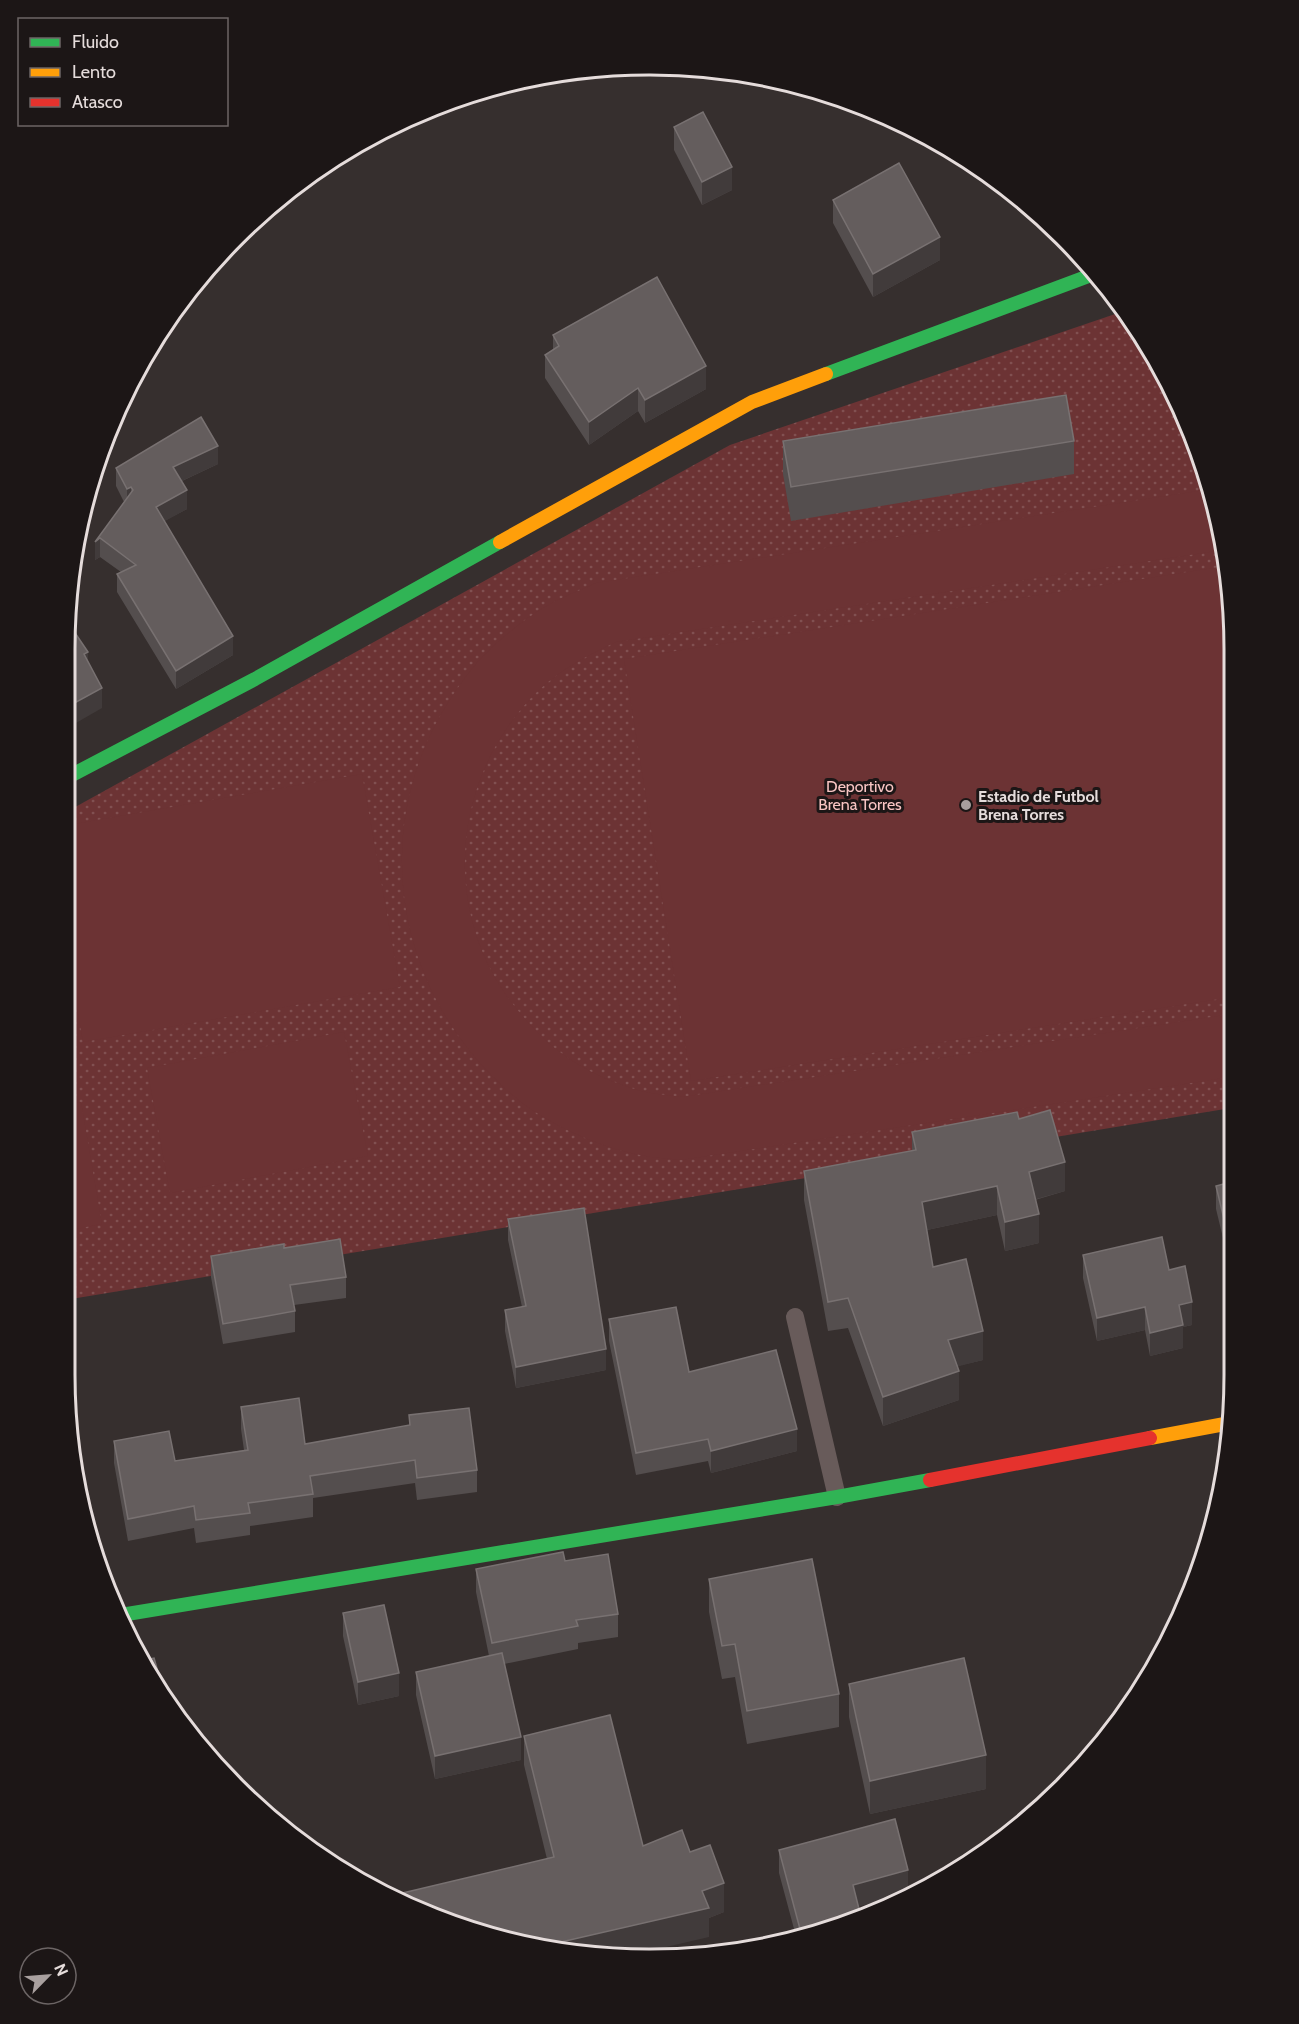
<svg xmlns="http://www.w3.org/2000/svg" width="1299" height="2024" viewBox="0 0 1299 2024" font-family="Cabin,sans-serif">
	<defs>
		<pattern id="grass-dots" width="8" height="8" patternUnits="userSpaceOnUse" patternTransform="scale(1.5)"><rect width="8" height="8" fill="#6c3334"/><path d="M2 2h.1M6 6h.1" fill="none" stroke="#815051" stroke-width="1.8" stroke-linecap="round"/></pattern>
	</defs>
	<rect width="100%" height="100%" fill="#362f2e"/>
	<path fill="url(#grass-dots)" d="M1124 311 1174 390 1214 498 1233 611 1231 1108 65 1300 68 811 730 445Z"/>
	<g fill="#6c3334">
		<path d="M1211 489 1214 498 1223 550 616 642C589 655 561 669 539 690 453 773 439 907 512 1003 526 1021 542 1039 560 1052 583 1070 613 1083 641 1091 654 1094 669 1095 682 1097L1231 1014V1077L681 1160C663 1158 644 1157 627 1152 593 1144 548 1123 521 1102 402 1007 365 844 443 711 458 686 476 660 499 641 513 629 528 617 543 608 559 598 579 591 596 583Z"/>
		<path d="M1226 566 1233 611 1232 997 691 1081 624 659Z"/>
		<path d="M362 774 400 987 83 1042 67 954 68 825Z"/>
		<path d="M344 1032 368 1156 170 1193 147 1068Z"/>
		<path d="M81 1102 102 1224 65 1231 66 1105Z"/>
	</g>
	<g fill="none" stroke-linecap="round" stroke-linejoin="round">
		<path stroke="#685b5a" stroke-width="18" d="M795 1317 837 1497"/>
		<g stroke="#30b455" stroke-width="14">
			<path d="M826 374 1094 274"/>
			<path d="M68 777 255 679 500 542"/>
			<path d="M121 1615 837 1497 930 1480"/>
		</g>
		<g stroke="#ff9f0a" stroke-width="14">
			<path d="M500 542 752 402 826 374"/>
			<path d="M1150 1438 1230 1423"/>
		</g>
		<path stroke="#e5322d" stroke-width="14" d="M930 1480 1150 1438"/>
	</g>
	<g fill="#544e4e">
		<path d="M674 127 732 190 702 205 674 150Z"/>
		<path d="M833 200 940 260 873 297 833 223Z"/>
		<path d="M553 335 706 389 645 423 638 411 589 445 545 378V355L553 350Z"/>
		<path d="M783 441H1074V474L791 521 783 474Z"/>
		<path d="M218 464 182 481 187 509 164 521 233 655 176 689 117 592V574L121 572 100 557 95 560V542L124 502 116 486V468Z"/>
		<path d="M1019 1119 1065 1191 1035 1200 1039 1243 1005 1251 997 1215 927 1230 933 1267 983 1360 957 1366 959 1400 883 1426 848 1328 828 1331 804 1200V1171L912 1151V1132Z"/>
		<path d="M1231 1182 1230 1267 1216 1209V1186Z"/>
		<path d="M508 1219 606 1370 516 1388 505 1331V1310L522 1307 508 1240Z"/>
		<path d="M284 1248 346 1277V1298L294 1305 295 1311V1332L223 1344 211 1277V1256Z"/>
		<path d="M1083 1255 1169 1270 1192 1325 1183 1327V1348L1150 1356 1145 1330 1097 1341 1083 1278Z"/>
		<path d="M609 1319 689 1372 797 1451 711 1473 708 1461 636 1475 609 1341Z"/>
		<path d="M241 1407 305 1444 409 1426V1415L477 1470V1492L417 1500 415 1483 313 1498V1517L250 1526V1535L196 1543 194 1528 128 1541 114 1463V1441L175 1461 244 1450 241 1429Z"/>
		<path d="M565 1561 618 1614V1637L578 1643V1649L504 1664 521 1760 435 1779 416 1695V1672L489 1656 476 1592V1569Z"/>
		<path d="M709 1579 839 1694V1727L747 1744 735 1677 722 1679 709 1612Z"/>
		<path d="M343 1613 399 1696 358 1705 343 1636Z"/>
		<path d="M849 1684 986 1789 870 1814 849 1717Z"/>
		<path d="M524 1736 643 1846 690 1852 724 1912 709 1918V1937L547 1859 524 1765Z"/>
		<path d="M779 1850 908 1891 897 1896 858 1906 801 1939 797 1940 779 1873Z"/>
	</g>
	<g fill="#413b3b">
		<path d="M732 167V190L702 205V182Z"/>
		<path d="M940 237V260L873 297V274Z"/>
		<path d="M706 366V389L645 423V400Z"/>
		<path d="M638 388V411L589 445V422Z"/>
		<path d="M218 446V464L173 485V467Z"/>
		<path d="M131 487V505L127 507V489Z"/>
		<path d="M187 490V509L156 526V507Z"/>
		<path d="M100 538V557L95 560V542Z"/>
		<path d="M233 636V655L176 689V671Z"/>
		<path d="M88 652V673L84 654Z"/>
		<path d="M102 688V708L69 727V706Z"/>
		<path d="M1065 1162V1191L1029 1201V1172Z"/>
		<path d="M997 1186V1215L922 1231V1202Z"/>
		<path d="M1039 1214V1243L1005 1251V1222Z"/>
		<path d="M1192 1302V1325L1183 1327V1348L1150 1356V1333L1179 1305Z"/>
		<path d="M1145 1307V1330L1097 1341V1318Z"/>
		<path d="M983 1331V1360L948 1369V1340Z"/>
		<path d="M606 1349V1370L516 1388V1367Z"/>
		<path d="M959 1371V1400L883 1426V1397Z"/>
		<path d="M797 1429V1451L711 1473V1451Z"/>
		<path d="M399 1673V1696L358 1705V1682Z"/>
		<path d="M521 1737V1760L435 1779V1756Z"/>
		<path d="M986 1755V1789L870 1814V1781Z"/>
		<path d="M908 1870V1891L897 1896 853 1908V1885Z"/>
		<path d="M724 1883V1912L709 1918V1937L623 1957 535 1948 702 1891Z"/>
		<path d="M860 1913 801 1939 800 1940V1929Z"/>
	</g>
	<g fill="#645d5d" stroke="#787171" stroke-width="1.5">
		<path d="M703 112 732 167 702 182 674 127Z"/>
		<path d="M899 163 940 237 873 274 833 200Z"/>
		<path d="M657 277 706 366 645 400 638 388 589 422 545 355 559 346 553 335Z"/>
		<path d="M1066 395 1074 441 791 487 783 441Z"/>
		<path d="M201 417 218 446 173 467 187 490 156 507 233 636 176 671 117 574 136 565 100 538 95 542 133 490 131 487 127 489 116 468Z"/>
		<path d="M69 624 88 652 84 654 102 688 69 706Z"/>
		<path d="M1050 1110 1065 1162 1029 1172 1039 1214 1005 1222 997 1186 922 1202 933 1267 966 1259 983 1331 948 1340 959 1371 883 1397 848 1298 828 1302 804 1171 916 1150 912 1132 1017 1112 1019 1119Z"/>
		<path d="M1231 1182 1230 1244 1216 1186Z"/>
		<path d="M584 1208 606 1349 516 1367 505 1310 526 1306 508 1219Z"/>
		<path d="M1162 1237 1169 1270 1185 1266 1192 1302 1179 1305 1183 1325 1150 1333 1145 1307 1097 1318 1083 1255Z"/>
		<path d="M340 1239 346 1277 290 1285 295 1311 223 1324 211 1256 284 1244V1248Z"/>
		<path d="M676 1307 689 1372 776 1350 797 1429 711 1451 708 1439 636 1453 609 1319Z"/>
		<path d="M299 1398 305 1444 410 1425 409 1415 469 1408 477 1470 417 1478 415 1460 310 1476 313 1494 248 1503 250 1513 196 1520 194 1506 128 1519 114 1441 169 1431 175 1461 248 1450 241 1407Z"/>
		<path d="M563 1552 565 1561 608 1554 618 1614 576 1620 578 1626 492 1643 476 1569Z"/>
		<path d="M812 1559 839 1694 747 1711 735 1644 722 1646 709 1579Z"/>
		<path d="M384 1605 399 1673 358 1682 343 1613Z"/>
		<path d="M502 1653 521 1737 435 1756 416 1672Z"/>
		<path d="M154 1658 167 1704 163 1700 144 1660Z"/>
		<path d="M964 1658 986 1755 870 1781 849 1684Z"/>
		<path d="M610 1715 643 1846 682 1830 690 1852 710 1845 724 1883 702 1891 709 1908 535 1948 461 1928 390 1896 554 1857 524 1736Z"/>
		<path d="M895 1819 908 1870 853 1885 860 1913 800 1929 779 1850Z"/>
	</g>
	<circle fill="#a89f9e" stroke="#1c1616" stroke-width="2" cx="966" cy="805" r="6"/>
	<g text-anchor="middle" stroke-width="6" stroke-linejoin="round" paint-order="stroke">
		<g font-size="16" fill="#f9c5c3" stroke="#1c1616">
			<text x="860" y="792">Deportivo<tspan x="860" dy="18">Brena Torres</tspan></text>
		</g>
		<g font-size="16" font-weight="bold" fill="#e5dcdb" stroke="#1c1616" text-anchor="start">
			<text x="978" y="802">Estadio de Futbol<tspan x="978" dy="18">Brena Torres</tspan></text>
		</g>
	</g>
	<path d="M0 0H1299V2024H0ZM649 75H650A574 574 0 0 1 1224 649V1375A574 574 0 0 1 650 1949H649A574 574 0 0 1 75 1375V649A574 574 0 0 1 649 75Z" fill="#1c1616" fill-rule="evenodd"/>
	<path fill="none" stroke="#e5dcdb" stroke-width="3" d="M649 75H650A574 574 0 0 1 1224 649V1375A574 574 0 0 1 650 1949H649A574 574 0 0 1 75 1375V649A574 574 0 0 1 649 75Z"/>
	<rect x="18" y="18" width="210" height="108" fill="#1c1616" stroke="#6c6565" stroke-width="1.5"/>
	<rect x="30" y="38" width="30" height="9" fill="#30b455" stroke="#6c6565" stroke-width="1.5"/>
	<text x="72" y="48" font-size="18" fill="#e5dcdb">Fluido</text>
	<rect x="30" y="68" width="30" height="9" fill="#ff9f0a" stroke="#6c6565" stroke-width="1.5"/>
	<text x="72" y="78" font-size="18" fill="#e5dcdb">Lento</text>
	<rect x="30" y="98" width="30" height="9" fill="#e5322d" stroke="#6c6565" stroke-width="1.5"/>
	<text x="72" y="108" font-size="18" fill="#e5dcdb">Atasco</text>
	<g transform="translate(48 1976) rotate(65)"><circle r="28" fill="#1c1616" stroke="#6c6565" stroke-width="1.5"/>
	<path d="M0-4.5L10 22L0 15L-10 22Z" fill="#a89f9e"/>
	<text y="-9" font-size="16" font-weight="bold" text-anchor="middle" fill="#e5dcdb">N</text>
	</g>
</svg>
